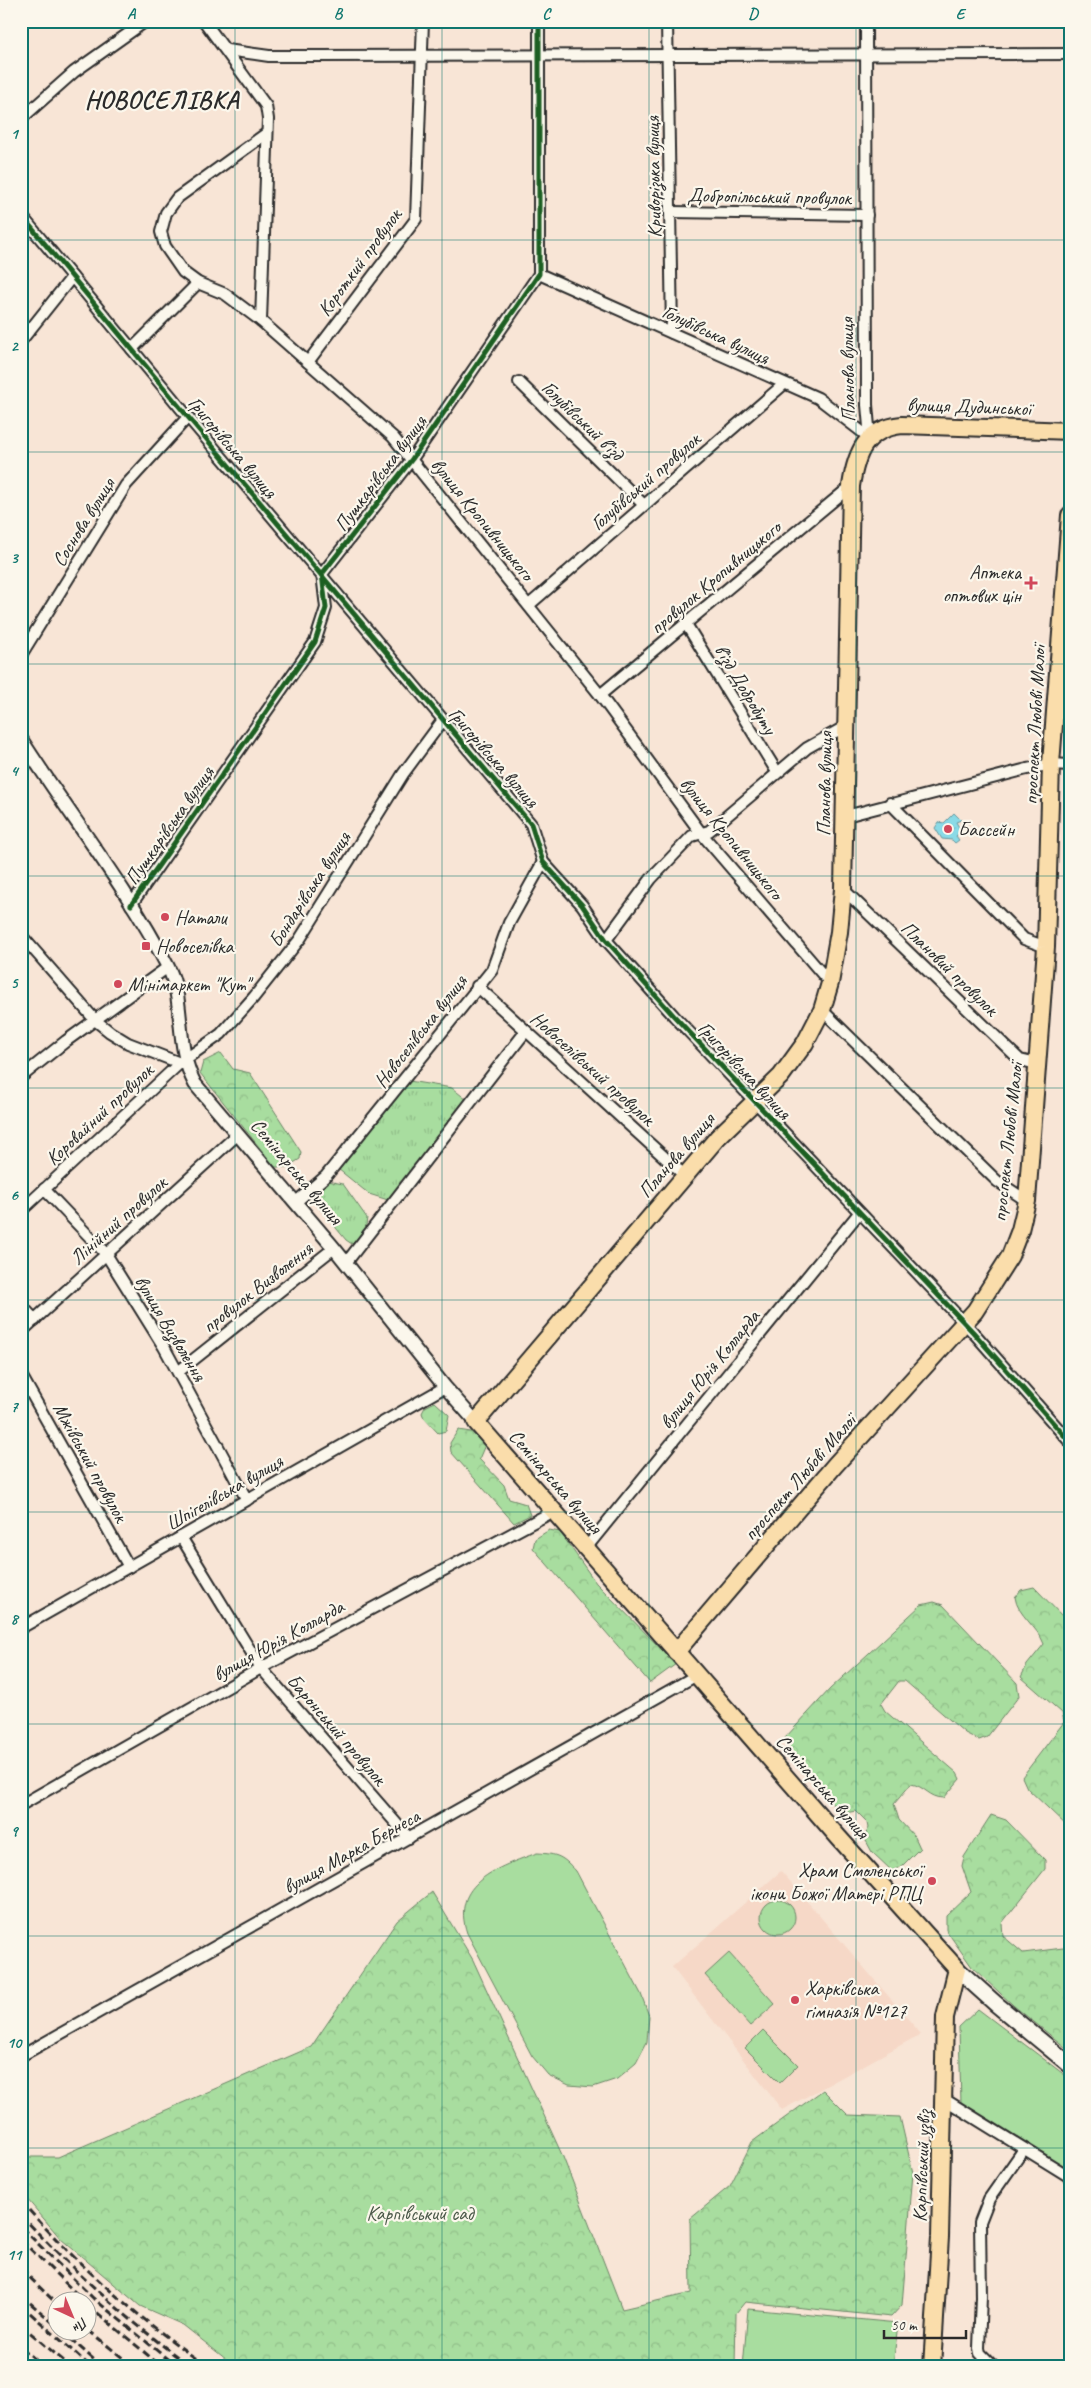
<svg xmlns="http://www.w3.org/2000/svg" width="1091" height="2388" viewBox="0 0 1091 2388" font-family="Caveat,sans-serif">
	<defs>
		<pattern id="grass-tufts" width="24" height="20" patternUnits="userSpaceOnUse" patternTransform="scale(1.25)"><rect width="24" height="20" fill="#a8dd9f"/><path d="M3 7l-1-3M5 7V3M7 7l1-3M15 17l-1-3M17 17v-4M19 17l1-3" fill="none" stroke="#91be89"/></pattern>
		<pattern id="forest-crowns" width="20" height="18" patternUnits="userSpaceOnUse" patternTransform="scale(1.25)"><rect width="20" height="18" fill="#a8dd9f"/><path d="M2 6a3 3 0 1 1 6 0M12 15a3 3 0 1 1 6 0" fill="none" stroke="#91be89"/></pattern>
		<pattern id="water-ripples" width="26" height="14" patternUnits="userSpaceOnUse" patternTransform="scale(1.25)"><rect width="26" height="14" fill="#8adae6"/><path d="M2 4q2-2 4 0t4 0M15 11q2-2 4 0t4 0" fill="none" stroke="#77bbc5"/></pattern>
	</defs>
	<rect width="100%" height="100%" fill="#f8e5d6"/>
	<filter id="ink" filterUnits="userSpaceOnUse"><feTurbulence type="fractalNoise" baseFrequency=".02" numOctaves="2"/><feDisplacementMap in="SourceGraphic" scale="10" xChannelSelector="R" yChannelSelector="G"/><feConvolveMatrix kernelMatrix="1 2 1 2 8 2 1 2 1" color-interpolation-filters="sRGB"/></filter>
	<g filter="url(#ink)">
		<path fill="#f6d8c7" d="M781 1871 921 2034 782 2110 672 1967Z"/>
		<g fill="url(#grass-tufts)" stroke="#6a8465">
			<path d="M409 1081 452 1088 467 1100 388 1200 369 1194 338 1169Z"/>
			<path d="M328 1181 343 1184 367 1218 365 1232 352 1244 346 1240 313 1200 318 1189Z"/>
		</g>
		<g fill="url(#forest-crowns)" stroke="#6a8465">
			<path d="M221 1053 233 1069 250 1073 301 1152 300 1159 287 1167H275L200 1073 203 1062Z"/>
			<path d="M435 1402 449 1415 446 1431 438 1433 424 1418 422 1413 425 1407Z"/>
			<path d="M458 1430 471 1432 485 1445 479 1459 504 1485 509 1499 526 1504 530 1515 514 1523 451 1452 450 1443Z"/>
			<path d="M549 1530 560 1532 596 1583 676 1664 650 1683 533 1548 535 1539Z"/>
			<path d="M1034 1587 1066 1620 1070 1618V1829L1027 1788 1022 1777 1064 1722 1062 1713 1021 1677 1027 1665 1044 1644C1038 1627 1017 1615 1015 1597L1021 1590Z"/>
			<path d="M934 1602 943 1605 1017 1683 1019 1696 987 1737 979 1740 965 1733 905 1681H899L881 1704 885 1711 957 1773 960 1779 944 1798C929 1798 925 1786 911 1784L894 1804 899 1820 915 1837 920 1848 902 1866 892 1871 872 1852 864 1837 869 1828 868 1823 856 1811 845 1813 839 1812 788 1749 785 1738 830 1689 921 1605Z"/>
			<path d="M991 1815 1006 1820 1045 1860V1869L1002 1923 1003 1936 1023 1953 1063 1948 1070 1953V2051L1014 2006 972 1967 946 1930V1916L971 1892 962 1866 964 1857Z"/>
			<path d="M432 1892 473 1960 563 2157 622 2309 691 2293 690 2219 730 2186 752 2142 823 2090 848 2115 900 2117 913 2173 902 2305 891 2317 745 2302 736 2313 735 2367H236L183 2325 140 2306 61 2239 21 2192V2144L30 2157H58L311 2047 397 1921Z"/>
		</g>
		<g fill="#a8dd9f" stroke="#6a8465">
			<path d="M537 1853C558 1854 562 1856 576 1871L641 1994 649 2016 647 2042 636 2063 617 2079 593 2087 569 2085 548 2075 532 2056 467 1933C450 1883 498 1867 537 1853Z"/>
			<circle cx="778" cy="1917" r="17"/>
			<path d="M729 1953 775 2004 750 2026 705 1975Z"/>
			<path d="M978 2009 1070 2079V2171L961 2104 959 2027Z"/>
			<path d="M763 2030 798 2065 780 2083 745 2048Z"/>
			<path d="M748 2309 898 2323 893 2367H743Z"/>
		</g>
		<path fill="url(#water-ripples)" stroke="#64949b" d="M954 813 961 820 956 822 961 831 956 836 959 840 955 843 952 840 942 839 935 828 939 822 944 823Z"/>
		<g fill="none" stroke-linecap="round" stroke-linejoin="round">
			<g stroke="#2b2b2b" stroke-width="14">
				<g id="minor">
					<path d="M204 21 266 106 268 119 261 321 393 437 600 695 701 833 830 983"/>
					<path d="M667 21 672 333"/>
					<path d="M866 21 867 405 870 438"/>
					<path d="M227 50 269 56H317L1070 54"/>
					<path d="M21 119 74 72 146 21"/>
					<path d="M671 212 867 215"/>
					<path d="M21 215 188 417 531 824 543 862 582 905 606 940 674 1016 973 1332 1070 1442"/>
					<path d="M539 274 818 398 870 438"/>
					<path d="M261 321 225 294 198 283 183 272 165 246 161 232 166 213 177 198 267 133"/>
					<path d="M21 341 72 277"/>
					<path d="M132 349 198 283"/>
					<path d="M308 362 416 219 423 21"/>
					<path d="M519 382 644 505"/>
					<path d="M529 605 783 385"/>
					<path d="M686 624 777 772"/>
					<path d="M21 655 126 485 188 417"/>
					<path d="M600 695 851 486"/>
					<path d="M890 803 1024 939 1046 947"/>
					<path d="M846 816 1023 770 1051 764 1070 765"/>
					<path d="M843 889 1020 1060 1037 1064"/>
					<path d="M131 905 315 642 326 608 322 574 412 459 539 274V21"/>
					<path d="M21 935 95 1020 110 1032 128 1043 180 1063 221 1034 254 997 300 939 403 774 443 720"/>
					<path d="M606 940 651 879 692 836 709 831 807 748 846 726"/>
					<path d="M477 986 685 1176"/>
					<path d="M822 1010 997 1181 1027 1201"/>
					<path d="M21 1077 66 1041 168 967"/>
					<path d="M44 1189 106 1254 164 1347 247 1500"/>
					<path d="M296 1202 326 1176 492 970 509 923 543 862"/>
					<path d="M21 1211 180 1063"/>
					<path d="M346 1263 526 1031"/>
					<path d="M21 1305 35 1320"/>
					<path d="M21 1332 238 1134"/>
					<path d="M178 1372 334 1248"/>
					<path d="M21 1375 129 1567"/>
					<path d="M181 1537 261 1668 409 1838"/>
					<path d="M586 1548 859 1213"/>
					<path d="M21 1628 445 1387"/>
					<path d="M21 1805 261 1668 554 1511"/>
					<path d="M21 2056 697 1675"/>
					<path d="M944 2099 1070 2177"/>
					<path d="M994 2367 980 2353 979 2348 981 2297 980 2222 989 2199 1024 2149"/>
				</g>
			</g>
			<g stroke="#2b2b2b" stroke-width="16">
				<path id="tertiary" d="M21 739C69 815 127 887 168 967 186 1002 174 1044 195 1084L334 1248 445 1387 476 1422"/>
			</g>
			<g stroke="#2b2b2b" stroke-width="19">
				<path id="secondary" d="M957 1969 996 2004 1070 2065"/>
			</g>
			<g stroke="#2b2b2b" stroke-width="20">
				<g id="primary">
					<path d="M676 1652 835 1465 975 1311 1010 1256 1020 1230 1027 1201 1046 947 1051 764 1070 515"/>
					<path d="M932 2367 940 2237 945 2017 957 1969 839 1838 476 1422 718 1137 781 1076 805 1043 822 1010 830 983 839 932 843 889 851 486C856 453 865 429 902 425L1070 431"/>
				</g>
			</g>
			<use href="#minor" stroke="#fbf7ec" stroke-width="10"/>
			<use href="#tertiary" stroke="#fbf7ec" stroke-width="12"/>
			<use href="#secondary" stroke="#fbf7ec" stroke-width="15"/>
			<use href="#primary" stroke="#faddab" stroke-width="16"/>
			<g stroke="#2b2b2b" stroke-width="3" stroke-dasharray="8 4" stroke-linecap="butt">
				<path d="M21 2201C76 2264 139 2319 208 2367"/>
				<path d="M21 2215C73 2271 130 2322 191 2367"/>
				<path d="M21 2227 93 2298 177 2367"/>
				<path d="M21 2240 83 2300"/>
				<path d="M21 2269 58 2305"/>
				<path d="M21 2295 58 2327"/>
				<path d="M21 2305 91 2367"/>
				<path d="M88 2305 162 2367"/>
				<path d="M21 2325 71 2367"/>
				<path d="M61 2330 102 2367"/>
				<path d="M88 2330 134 2367"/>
				<path d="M21 2347 44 2367"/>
			</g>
			<g stroke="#fbf7ec" stroke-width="8">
				<g id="cycleway">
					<path d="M21 215 188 417 531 824 543 862 582 905 606 940 674 1016 973 1332 1070 1442"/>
					<path d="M131 905 315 642 326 608 322 574 412 459 539 274V21"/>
				</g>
			</g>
			<use href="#cycleway" stroke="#1b5e20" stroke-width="5"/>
		</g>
	</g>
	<path fill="none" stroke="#0f766e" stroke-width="1" stroke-opacity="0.55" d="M235 21V2367M442 21V2367M649 21V2367M856 21V2367M21 240H1070M21 452H1070M21 664H1070M21 876H1070M21 1088H1070M21 1300H1070M21 1512H1070M21 1724H1070M21 1936H1070M21 2148H1070"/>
	<g fill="#d1495b" stroke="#fbf7ec" stroke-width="2">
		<path d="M1028.5 575.5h5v5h5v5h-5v5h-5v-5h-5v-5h5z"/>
		<circle cx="948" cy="829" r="5"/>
		<circle cx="165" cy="917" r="5"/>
		<rect x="141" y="941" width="10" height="10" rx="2.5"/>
		<circle cx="118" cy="984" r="5"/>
		<circle cx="932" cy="1881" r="5"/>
		<circle cx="795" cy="2000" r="5"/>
	</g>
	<g text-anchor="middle" stroke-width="4.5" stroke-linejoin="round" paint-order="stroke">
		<g font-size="20" fill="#2b2b2b" stroke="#fbf7ec">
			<text transform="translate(653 177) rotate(-91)" y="7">Криворізька вулиця</text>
			<text transform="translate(769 196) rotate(1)" y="7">Добропільський провулок</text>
			<text transform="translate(359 262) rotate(-54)" y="7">Короткий провулок</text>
			<text transform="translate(716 334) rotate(25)" y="7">Голубівська вулиця</text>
			<text transform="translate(847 370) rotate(-91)" y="7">Планова вулиця</text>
			<text transform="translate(969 406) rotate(2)" y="7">вулиця Дудинської</text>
			<text transform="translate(583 420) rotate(44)" y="7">Голубівський в’їзд</text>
			<text transform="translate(233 447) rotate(50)" y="7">Григорівська вулиця</text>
			<text transform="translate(380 473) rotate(-53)" y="7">Пушкарівська вулиця</text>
			<text transform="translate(645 481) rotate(-41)" y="7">Голубівський провулок</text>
			<text transform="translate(483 519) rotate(51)" y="7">вулиця Кропивницького</text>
			<text transform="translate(83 522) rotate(-58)" y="7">Соснова вулиця</text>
			<text transform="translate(715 577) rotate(-40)" y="7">провулок Кропивницького</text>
			<text transform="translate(746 689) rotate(59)" y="7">в'їзд Добробуту</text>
			<text transform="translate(1034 725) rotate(-87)" y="7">проспект Любові Малої</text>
			<text transform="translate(494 757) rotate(49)" y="7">Григорівська вулиця</text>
			<text transform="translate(824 784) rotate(-89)" y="7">Планова вулиця</text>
			<text transform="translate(169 825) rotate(-55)" y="7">Пушкарівська вулиця</text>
			<text transform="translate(732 838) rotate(51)" y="7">вулиця Кропивницького</text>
			<text transform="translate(309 889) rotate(-57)" y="7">Бондарівська вулиця</text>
			<text transform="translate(950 968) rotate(44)" y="7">Плановий провулок</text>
			<text transform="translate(420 1031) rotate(-52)" y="7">Новоселівська вулиця</text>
			<text transform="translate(593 1068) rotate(42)" y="7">Новоселівський провулок</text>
			<text transform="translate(745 1070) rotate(47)" y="7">Григорівська вулиця</text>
			<text transform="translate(99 1114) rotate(-43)" y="7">Коровайний провулок</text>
			<text transform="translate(1007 1142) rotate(-84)" y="7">проспект Любові Малої</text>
			<text transform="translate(676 1155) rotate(-49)" y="7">Планова вулиця</text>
			<text transform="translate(297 1171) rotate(50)" y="7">Семінарська вулиця</text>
			<text transform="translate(118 1220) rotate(-42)" y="7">Лінійний провулок</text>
			<text transform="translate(257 1287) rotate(-38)" y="7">провулок Визволення</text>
			<text transform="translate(171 1328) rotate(59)" y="7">вулиця Визволення</text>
			<text transform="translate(709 1369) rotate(-51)" y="7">вулиця Юрія Колларда</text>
			<text transform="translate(91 1462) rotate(61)" y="7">Мжівський провулок</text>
			<text transform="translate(799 1477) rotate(-49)" y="7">проспект Любові Малої</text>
			<text transform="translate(556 1481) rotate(49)" y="7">Семінарська вулиця</text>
			<text transform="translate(224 1492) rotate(-30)" y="7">Шпігелівська вулиця</text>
			<text transform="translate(278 1640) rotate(-29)" y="7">вулиця Юрія Колларда</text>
			<text transform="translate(337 1729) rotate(49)" y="7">Баронський провулок</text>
			<text transform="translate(823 1786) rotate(49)" y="7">Семінарська вулиця</text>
			<text transform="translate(351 1851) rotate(-29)" y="7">вулиця Марка Бернеса</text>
			<text transform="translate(921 2166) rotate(-88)" y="7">Карпівський узвіз</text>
		</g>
		<g font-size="20" fill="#2b2b2b" stroke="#fbf7ec" text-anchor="start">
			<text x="1021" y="579" text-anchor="end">Аптека<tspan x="1021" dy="23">оптових цін</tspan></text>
			<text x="958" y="836">Бассейн</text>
			<text x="175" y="924">Натали</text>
			<text x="156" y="953">Новоселівка</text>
			<text x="128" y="991">Мінімаркет "Кут"</text>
			<text x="922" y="1877" text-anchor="end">Храм Смоленської<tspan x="922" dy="23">ікони Божої Матері РПЦ</tspan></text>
			<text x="805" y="1995">Харківська<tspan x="805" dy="23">гімназія №127</tspan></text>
		</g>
		<g font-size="20" fill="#4a5848" stroke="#fbf7ec">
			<text x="420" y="2220">Карпівський сад</text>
		</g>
		<g font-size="25" font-weight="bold" letter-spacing="1" fill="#2b2b2b" stroke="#fbf7ec">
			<text x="162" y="108">НОВОСЕЛІВКА</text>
		</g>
	</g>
	<rect width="1091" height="2388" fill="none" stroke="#fbf7ec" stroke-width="55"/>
	<g transform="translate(72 2316) rotate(136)"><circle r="24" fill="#fbf7ec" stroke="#a8a59f"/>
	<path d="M0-4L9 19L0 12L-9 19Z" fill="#d1495b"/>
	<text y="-8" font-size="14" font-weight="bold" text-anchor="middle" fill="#2b2b2b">Пн</text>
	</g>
	<path d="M884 2330v8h82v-8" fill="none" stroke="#2b2b2b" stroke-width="2.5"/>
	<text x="891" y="2330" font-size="15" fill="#2b2b2b" stroke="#fbf7ec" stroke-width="4" paint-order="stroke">50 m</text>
	<rect x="28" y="28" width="1036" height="2332" fill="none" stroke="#0f766e" stroke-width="2"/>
	<g font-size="16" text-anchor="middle" font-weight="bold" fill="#0f766e">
		<text x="131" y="19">A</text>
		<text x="338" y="19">B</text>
		<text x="546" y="19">C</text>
		<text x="753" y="19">D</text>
		<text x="960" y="19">E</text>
		<text x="14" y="139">1</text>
		<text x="14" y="351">2</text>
		<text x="14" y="563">3</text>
		<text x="14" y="776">4</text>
		<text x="14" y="988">5</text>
		<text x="14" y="1200">6</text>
		<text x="14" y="1412">7</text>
		<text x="14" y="1624">8</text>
		<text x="14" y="1836">9</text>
		<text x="14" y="2048">10</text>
		<text x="14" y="2260">11</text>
	</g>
</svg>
